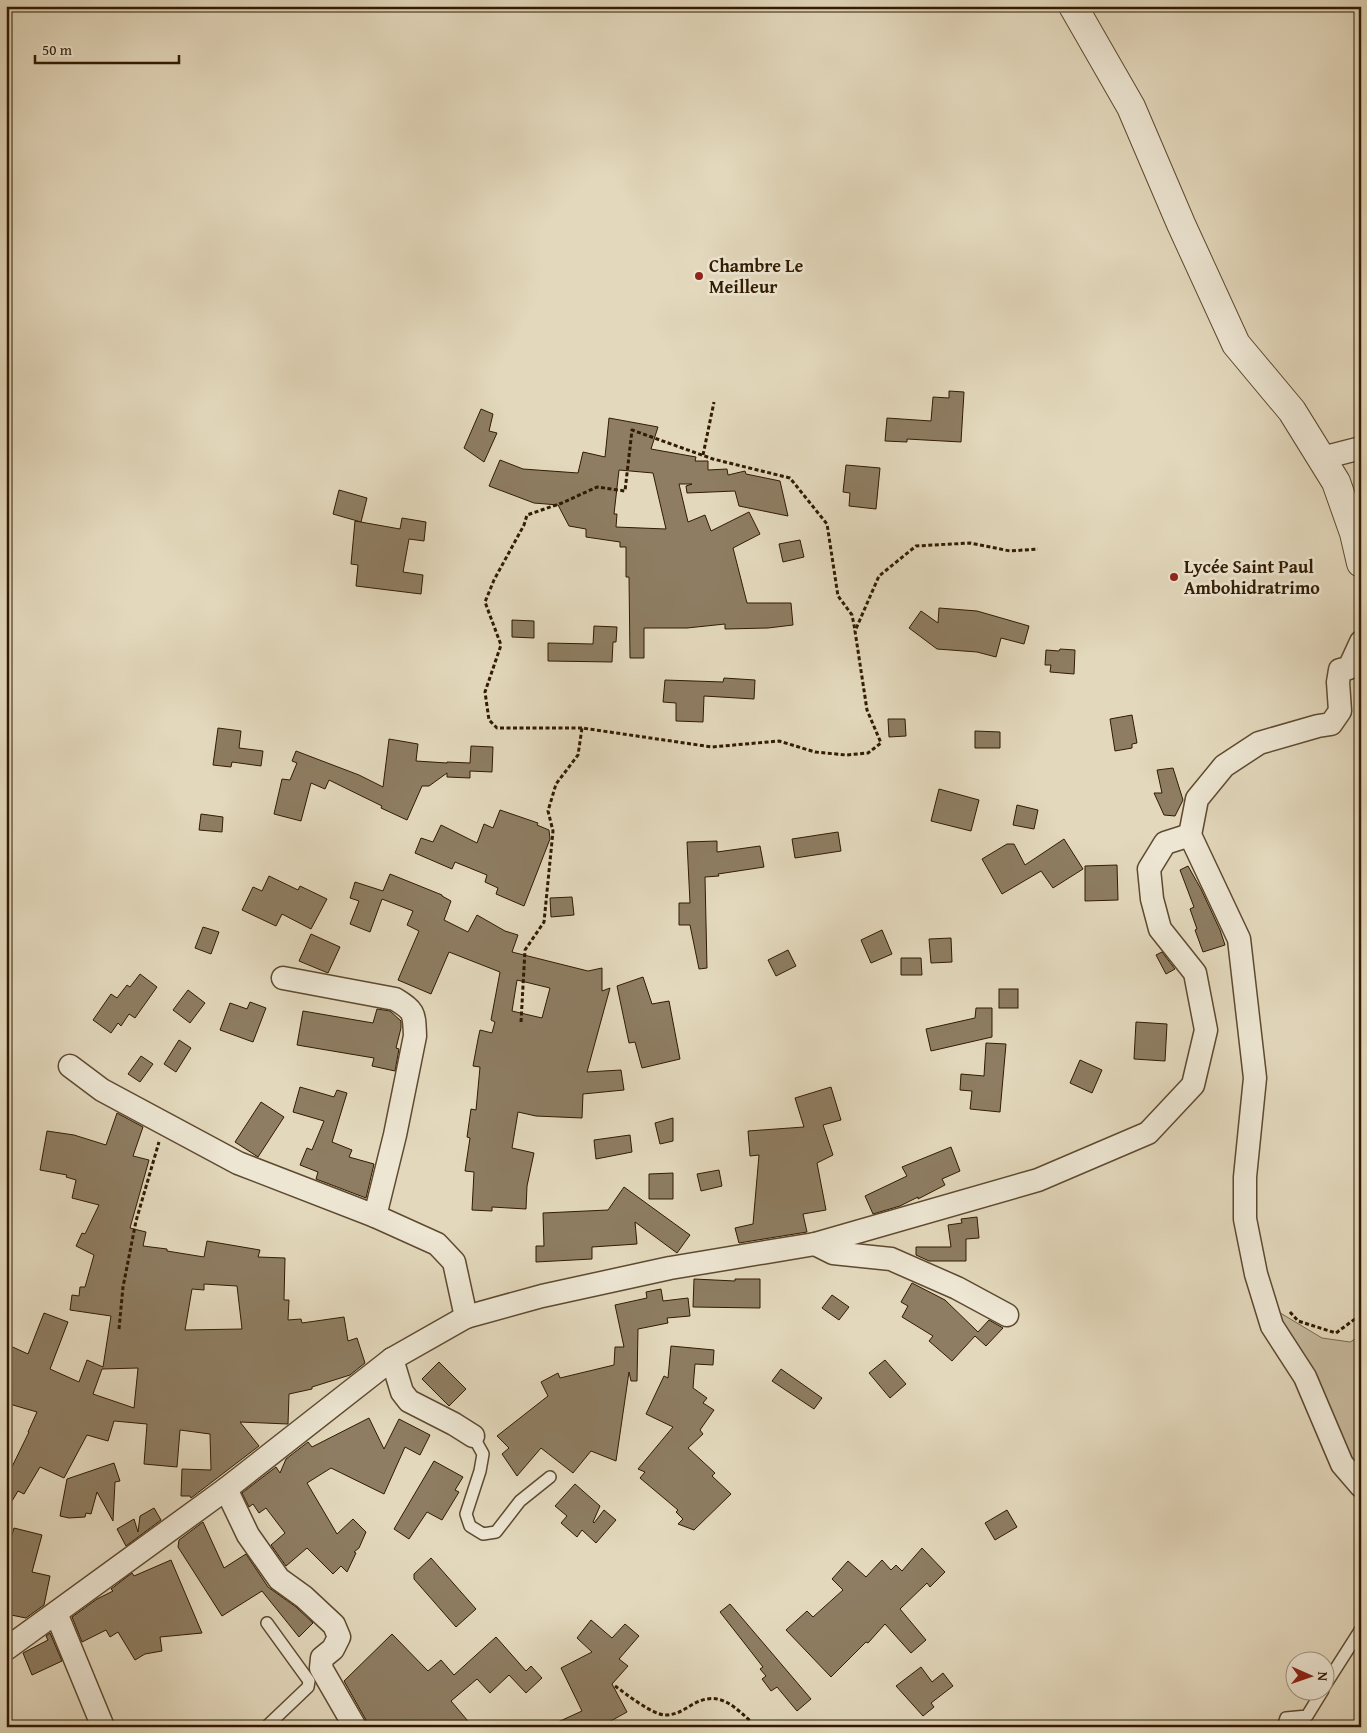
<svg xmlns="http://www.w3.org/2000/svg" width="1367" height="1733" viewBox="0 0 1367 1733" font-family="'Gentium Book Plus',serif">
	<rect width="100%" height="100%" fill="#e3d8bc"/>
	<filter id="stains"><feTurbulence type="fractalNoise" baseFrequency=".004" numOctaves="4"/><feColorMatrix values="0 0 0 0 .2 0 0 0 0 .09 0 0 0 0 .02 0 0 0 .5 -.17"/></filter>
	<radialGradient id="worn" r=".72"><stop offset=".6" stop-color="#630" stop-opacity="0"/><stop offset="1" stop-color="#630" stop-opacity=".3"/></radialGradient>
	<path fill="#c5b89c" stroke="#7b6a4e" d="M1277 1311 1322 1338 1350 1342 1361 1336V1475L1276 1322Z"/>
	<g fill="#8e7d62" stroke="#311b01" fill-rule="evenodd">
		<path d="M949 391 964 392 961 442 907 439V442L885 441 887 418 931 421 933 397 949 398Z"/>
		<path d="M481 409 493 414 489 431 497 433 484 462 464 448Z"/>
		<path d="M609 418 658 427 651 449 696 457 695 461H708V470L727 469 728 475 745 471 746 474 780 481 788 516 739 506 735 491 687 493 686 486 692 484H679L688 522 705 515 711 531 749 512 760 534 733 548 747 603H791L793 625 768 628 725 629V624L687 628H644V658H630L629 577H626V547H620V542L586 537V529L569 526 558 505 534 503 489 486 500 460 523 469 578 473 583 452 605 457ZM619 470 653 473 666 529 616 527 617 514H614Z"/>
		<path d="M846 465 880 468 876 509 849 506 850 493 843 492Z"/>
		<path d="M339 490 367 498 361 522 333 514Z"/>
		<path d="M402 518 426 522 424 541 409 539 403 572 423 575 421 594 356 586 358 565 351 564 355 521 400 529Z"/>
		<path d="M800 540 804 557 783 562 779 544Z"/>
		<path d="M939 608 977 611 1029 626 1024 644 1001 638 996 657 977 652 937 649 909 628 921 611 938 623Z"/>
		<path d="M512 620 534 621V638L512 637Z"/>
		<path d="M594 626 617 627 616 642H613L612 662 548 661V643L593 644Z"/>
		<path d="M1060 649 1075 650 1074 674 1050 672 1051 665H1045L1046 650 1059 651Z"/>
		<path d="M724 678 755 680 754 699 704 696 703 722 676 721V703L663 702 665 680 723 682Z"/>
		<path d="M1132 715 1137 743 1132 744V748L1115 751 1110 719Z"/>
		<path d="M888 719H905L906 736 889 737Z"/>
		<path d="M218 728 241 731 239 748 263 751 261 766 232 762 231 767 213 765Z"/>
		<path d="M975 731 1000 732V748H975Z"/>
		<path d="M389 739 418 744 416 761 447 763V762L470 763 471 746 493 747 492 772 470 771V778L447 777V773L429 786H422L407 820 381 808 382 806 329 780 325 789 311 783 301 821 274 814 282 779 290 780 297 763 292 761 296 751 359 775 383 787Z"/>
		<path d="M1173 768 1183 800 1175 816 1164 815 1154 793H1162L1157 770Z"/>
		<path d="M939 789 979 800 971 831 931 821Z"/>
		<path d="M1017 805 1038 810 1034 829 1013 825Z"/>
		<path d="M500 810 538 823 537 825 549 830 550 839 524 906 496 894 498 888 485 882 487 875 455 862 452 869 415 853 421 838 433 842 441 825 477 843 484 824 493 828Z"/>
		<path d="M201 814 223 817 222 832 199 830Z"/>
		<path d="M838 832 841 851 795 858 792 839Z"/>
		<path d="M1064 839 1083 869 1053 888 1041 871 1002 894 982 859 1007 844H1014L1025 865Z"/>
		<path d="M717 841V852L760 846 764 867 718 874 719 876 705 877 707 968 699 969 690 925H679V903H690L687 842Z"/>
		<path d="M1117 865 1118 900 1085 901V866Z"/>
		<path d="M1188 866 1201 889 1220 930 1225 945 1203 952 1195 930 1197 929 1190 909 1194 907 1180 870Z"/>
		<path d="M390 874 442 895V896L451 901 444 920 468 932 477 915 505 931 518 935 512 952 588 971 602 968V991L610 988 587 1072 621 1070 624 1090 583 1094 582 1118 536 1116 518 1112 512 1148 534 1153 527 1186 526 1209 492 1207V1211L472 1210 474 1172 465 1171 470 1138 467 1137 471 1109 476 1110 480 1067 473 1066 478 1039 480 1030 492 1033 495 1022 491 1020 500 972 449 952 431 994 398 980 419 931 407 925 413 911 382 899 370 932 350 924 359 901 350 898 355 882 383 891ZM517 980 550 988 542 1018 512 1011Z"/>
		<path d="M269 876 298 890 300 886 327 899 311 929 282 914 276 926 242 910 253 887 262 891Z"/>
		<path d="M572 897 574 915 551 917 550 898Z"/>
		<path d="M203 927 219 932 211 954 195 948Z"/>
		<path d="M882 930 892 954 871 963 861 940Z"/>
		<path d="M311 934 340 947 328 973 299 961Z"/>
		<path d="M951 938 952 962 931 963 929 939Z"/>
		<path d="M788 950 796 966 776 976 768 960Z"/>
		<path d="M1162 952 1175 969 1166 974 1156 955Z"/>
		<path d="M901 958H921L922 975H901Z"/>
		<path d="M140 974 157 987 135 1018 129 1014 121 1026 118 1023 111 1033 93 1020 111 994 117 998 127 985 130 987Z"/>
		<path d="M643 977 652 1004 669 1001 680 1059 642 1068 635 1042 629 1043 617 986Z"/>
		<rect x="999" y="989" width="19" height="19"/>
		<path d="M188 990 205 1003 190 1023 173 1010Z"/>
		<path d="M250 1002 266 1008 253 1042 220 1030 230 1003 247 1009Z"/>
		<path d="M976 1008H992V1037L931 1051 926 1029 975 1018Z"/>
		<path d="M377 1009 390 1011 401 1021V1028L396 1048 399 1049 395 1071 372 1066 374 1058 297 1045 303 1011 373 1023Z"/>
		<path d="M1136 1022 1167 1024 1165 1061 1134 1059Z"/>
		<path d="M179 1040 191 1048 176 1072 164 1064Z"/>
		<path d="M986 1043 1006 1044 1000 1112 970 1109 972 1091 960 1090 961 1074 984 1076Z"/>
		<path d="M141 1056 153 1064 140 1082 128 1074Z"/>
		<path d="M1080 1060 1102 1070 1092 1093 1070 1083Z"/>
		<path d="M300 1087 334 1097 337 1090 347 1093 332 1142 352 1150 349 1157 374 1164 366 1198 316 1179 318 1172 300 1165 307 1148 312 1150 324 1121 293 1112Z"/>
		<path d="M831 1087 841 1120 823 1125 833 1155 817 1163 826 1210 803 1214 807 1232 739 1243 735 1228 753 1224 759 1155 750 1156 748 1131 804 1127 795 1098Z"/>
		<path d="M261 1102 284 1117 258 1157 235 1142Z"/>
		<path d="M117 1113 143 1127 133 1156 149 1160 130 1228 146 1232 143 1246 167 1249V1251L204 1257 207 1241 260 1250 258 1257 285 1258 284 1300H289L288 1320 301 1319 302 1323 344 1317 348 1341 357 1338 365 1363 350 1375 312 1387V1389L289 1394 288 1424 240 1422 259 1446 191 1498 190 1496H181L182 1469 211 1470 210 1434 180 1430 177 1467 144 1464 147 1424 114 1421 108 1441 87 1435 64 1478 40 1467 24 1494 18 1491 6 1511V1479L29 1432H28L37 1412 6 1403V1344L28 1354 44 1313 68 1322 50 1369 79 1382 87 1360 103 1367 111 1316 70 1310 72 1295 79 1296 80 1287H85L94 1255 76 1246 82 1233 85 1234 99 1205 72 1198 76 1180 66 1177 67 1175 40 1170 47 1131 74 1135 106 1145ZM204 1284 237 1286 242 1329 185 1330 192 1289 204 1290ZM138 1368 134 1408 93 1394 102 1369Z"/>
		<path d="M673 1118V1141L660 1144 655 1123Z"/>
		<path d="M630 1135 632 1152 596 1159 594 1140Z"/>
		<path d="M951 1147 960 1171 942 1179 945 1185 918 1199V1197L900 1206 873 1214 865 1196 907 1176 902 1167Z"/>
		<path d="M719 1170 722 1186 701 1191 697 1174Z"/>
		<path d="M673 1173V1199H649V1174Z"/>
		<path d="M624 1187 690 1235 677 1253 635 1222 637 1244 592 1247V1259L536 1262V1246H544L543 1213 608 1210Z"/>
		<path d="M977 1217 979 1238 966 1239V1261H929L916 1255V1247H951L948 1225 962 1223 961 1219Z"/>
		<path d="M694 1279 735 1281V1279H760V1308L693 1307Z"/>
		<path d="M912 1283 945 1300 978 1332 989 1320 1003 1328 986 1346 975 1336 952 1361 929 1341 933 1336 902 1317 908 1306 901 1302Z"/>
		<path d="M661 1289 663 1301 688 1298 690 1316 667 1318 668 1323 638 1329 637 1381H631L629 1372 616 1461 591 1451 573 1473 541 1448 517 1476 502 1454 509 1448 497 1436 548 1396 541 1382 558 1373 560 1378 614 1365 615 1347H624L615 1305 647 1298 646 1292Z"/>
		<path d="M832 1295 849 1307 839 1320 822 1308Z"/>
		<path d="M671 1346 714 1350 713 1365 695 1364 693 1388 707 1398 703 1403 714 1410 700 1430 703 1434 688 1448 715 1473 712 1476 731 1494 694 1530 678 1524 683 1519 676 1512 678 1510 640 1478 645 1472 638 1469 673 1427 646 1414 664 1376 668 1378Z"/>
		<path d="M885 1360 906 1384 890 1398 869 1373Z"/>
		<path d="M439 1362 466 1389 449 1406 422 1379Z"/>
		<path d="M781 1369 822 1398 814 1409 772 1381Z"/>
		<path d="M369 1418 384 1449 399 1419 430 1435 420 1455 405 1447 384 1494 331 1468 307 1483 337 1534 353 1519 366 1532 359 1548 354 1552 356 1553 347 1572 341 1566 333 1574 307 1548 286 1566 271 1545 285 1533 266 1508 259 1513 253 1504 249 1507 242 1493 276 1467 280 1473 286 1459 308 1442 312 1447Z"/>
		<path d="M434 1461 463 1477 455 1490 459 1492 442 1520 427 1512 409 1539 394 1529Z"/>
		<path d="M114 1463 120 1481 115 1482 113 1521 97 1492 91 1514 86 1513 85 1517 69 1518 60 1516 67 1479Z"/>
		<path d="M575 1484 600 1506 593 1522 594 1523 604 1510 616 1520 596 1543 582 1530 577 1537 561 1523 567 1516 555 1506Z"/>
		<path d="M154 1508 161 1520 126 1546 117 1529 134 1519 138 1532 140 1516Z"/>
		<path d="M1007 1510 1017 1527 995 1540 985 1523Z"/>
		<path d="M203 1522 224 1568 246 1554 268 1587 296 1607 313 1623 299 1637 262 1591 222 1616 178 1547 179 1540Z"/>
		<path d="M14 1528 42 1535 32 1572 50 1576 44 1605 26 1618 6 1614V1539L10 1541Z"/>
		<path d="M922 1548 945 1572 930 1587 927 1583 900 1609 926 1640 911 1653 885 1624 868 1643 866 1642 831 1677 786 1630 807 1611 813 1617 843 1590 832 1579 848 1561 866 1577 882 1560 891 1570 896 1565 902 1571Z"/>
		<path d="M431 1558 476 1609 456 1627 414 1579V1574Z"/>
		<path d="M171 1560 202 1633 160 1637 162 1651 145 1654 135 1660 118 1632 110 1637 106 1630 82 1642 72 1617 97 1599 113 1591 111 1589 132 1573 134 1576Z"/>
		<path d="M730 1604 811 1699 797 1711 777 1687 771 1691 762 1679 766 1676 760 1669 763 1667 720 1612Z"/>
		<path d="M591 1620 612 1638 625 1624 639 1636 619 1659 628 1666 612 1684 627 1712 609 1722 612 1727H547L582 1711 561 1668 592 1652 577 1638Z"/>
		<path d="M50 1633 62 1661 32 1675 23 1653 48 1640 46 1636Z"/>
		<path d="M392 1634 428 1671 441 1660 454 1675 496 1637 526 1671 531 1666 542 1678 526 1693 509 1675 490 1693 477 1679 451 1701 473 1727H368L366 1720 344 1681Z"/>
		<path d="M921 1667 932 1682 943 1673 953 1686 931 1703 934 1707 923 1716 896 1686Z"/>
	</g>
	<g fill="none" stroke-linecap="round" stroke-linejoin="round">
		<g stroke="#5e4a30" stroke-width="14">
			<g id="service">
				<path d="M473 1436 483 1454 480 1471 466 1514 470 1526 483 1534 496 1532 520 1501 550 1477"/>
				<path d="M1324 1687 1361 1629"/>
				<path d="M266 1727 308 1687 309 1681 267 1623"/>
				<path d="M1283 1727 1286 1718 1307 1716 1323 1690"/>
			</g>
		</g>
		<g stroke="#5e4a30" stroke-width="25">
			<g id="minor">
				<path d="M1322 458 1361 448"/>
				<path d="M1361 642 1349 668 1340 670 1338 682 1340 711 1331 724 1318 726 1259 743 1224 766 1197 799 1190 835 1239 939 1255 1078 1245 1177V1219L1256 1274 1272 1326 1305 1377 1342 1464 1361 1486"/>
				<path d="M283 978 395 999C415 1011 414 1013 415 1036L395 1135 375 1216"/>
				<path d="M70 1066 102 1090 238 1163 375 1216 437 1244 454 1262 466 1317"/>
				<path d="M815 1244 833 1253 891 1259 957 1288 1007 1315"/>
				<path d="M392 1359 402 1392 409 1401 454 1424 473 1436"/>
				<path d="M226 1489 248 1535 279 1579 304 1597 334 1625 339 1637 333 1649 322 1658 321 1668 355 1727"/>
				<path d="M56 1613 103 1727"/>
				<path d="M6 1649 226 1489 392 1359 466 1317 542 1296 670 1268 815 1244 1038 1180 1148 1133 1193 1085 1206 1030 1195 973 1160 929 1152 899 1149 869 1165 843 1190 835"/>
			</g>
		</g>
		<g stroke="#5e4a30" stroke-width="30">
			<path id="tertiary" d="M1073 6 1131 107 1181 224 1236 344 1292 411 1336 482 1354 533 1361 563"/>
		</g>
		<g stroke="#311b01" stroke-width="3" stroke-dasharray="4 2.5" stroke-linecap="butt">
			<path d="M703 455 714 402"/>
			<path d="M582 728H497L489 720 485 692 501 645 485 602 494 580 524 525 527 515 562 503 597 487 625 491 632 430 713 459 790 478 827 524 838 596 852 615 855 630"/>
			<path d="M521 1022 525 950 544 922 553 831 548 811 556 784 578 755 582 728 712 747 779 741 815 752 846 755 868 753 881 743 867 710 855 631 879 576 916 546 970 543 1010 551 1038 549"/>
			<path d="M1290 1312 1298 1321 1336 1333 1359 1316 1361 1313"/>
			<path d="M119 1329 123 1287 136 1221 159 1142"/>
			<path d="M615 1686C626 1694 653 1715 665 1715 675 1715 682 1711 690 1706 720 1687 735 1708 757 1727"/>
			<path d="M765 1727 775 1723 782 1727"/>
		</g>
		<use href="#service" stroke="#ede6d3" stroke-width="11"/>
		<use href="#minor" stroke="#ede6d3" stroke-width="22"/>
		<use href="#tertiary" stroke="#ede6d3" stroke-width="28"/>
	</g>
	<g fill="#8f2418" stroke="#ede6d3" stroke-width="2">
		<circle cx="699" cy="276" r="5"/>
		<circle cx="1174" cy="577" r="5"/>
	</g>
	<g text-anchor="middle" stroke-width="5" stroke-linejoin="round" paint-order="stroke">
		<g font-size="18" font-weight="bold" fill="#311b01" stroke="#ede6d3" text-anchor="start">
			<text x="709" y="272">Chambre Le<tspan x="709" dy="21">Meilleur</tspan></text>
			<text x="1184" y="573">Lycée Saint Paul<tspan x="1184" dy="21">Ambohidratrimo</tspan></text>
		</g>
	</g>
	<rect width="1367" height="1733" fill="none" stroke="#e3d8bc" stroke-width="25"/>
	<rect x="8" y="8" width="1352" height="1718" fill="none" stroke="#311b01" stroke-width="2.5"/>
	<rect x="12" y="12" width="1342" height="1708" fill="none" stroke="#311b01"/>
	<g transform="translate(1310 1676) rotate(92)"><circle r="24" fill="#ede6d3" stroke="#a2957f"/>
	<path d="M0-4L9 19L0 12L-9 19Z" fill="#8f2418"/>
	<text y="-8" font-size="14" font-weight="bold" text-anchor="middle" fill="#311b01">N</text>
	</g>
	<path d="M35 55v8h144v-8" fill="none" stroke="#311b01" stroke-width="2.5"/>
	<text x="42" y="55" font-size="15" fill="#311b01" stroke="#ede6d3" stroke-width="4" paint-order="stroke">50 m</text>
	<rect width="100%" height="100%" filter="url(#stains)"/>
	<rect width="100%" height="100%" fill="url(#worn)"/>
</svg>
